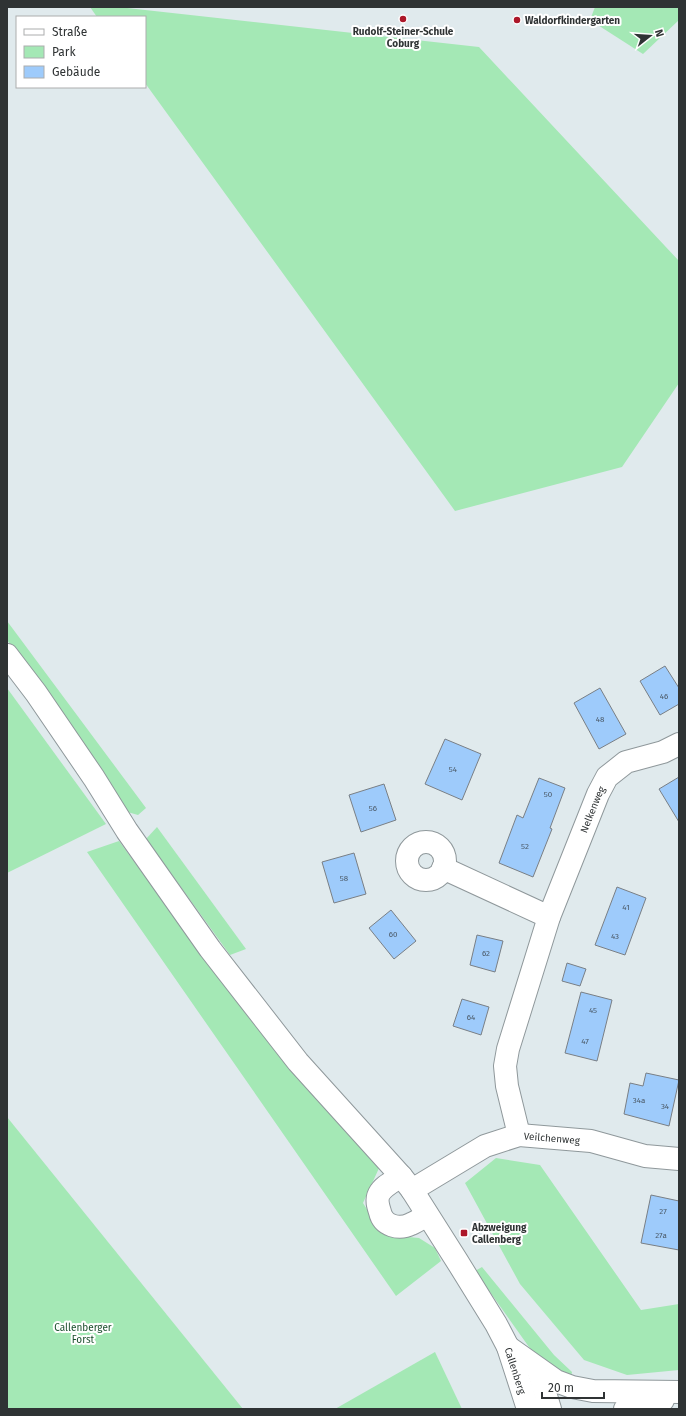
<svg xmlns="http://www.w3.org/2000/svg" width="686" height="1416" viewBox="0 0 686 1416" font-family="'Fira Sans',sans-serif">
	<rect width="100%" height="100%" fill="#e0eaed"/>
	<g fill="#a4e8b5">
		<path d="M90 7H118L479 47 679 261V383L622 467 455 511 145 83V17H97Z"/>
		<path d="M595 7H679V20L643 54 590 20Z"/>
		<path d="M7 621 146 808 138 815 124 811 101 771 7 640Z"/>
		<path d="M7 688 106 824 7 873Z"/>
		<path d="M157 827 246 949 230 955 146 839Z"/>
		<path d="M119 841 249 1018 380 1166 363 1203 376 1224 388 1235 419 1238 435 1248 441 1261 396 1296 87 852Z"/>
		<path d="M7 1117 243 1409H7Z"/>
		<path d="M496 1158 540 1165 641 1310 679 1304V1370L627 1375 584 1360 520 1284 465 1183Z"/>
		<path d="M482 1267 554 1355 572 1372 571 1378 547 1367 529 1347 475 1271Z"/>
		<path d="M435 1352 462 1409H335Z"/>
	</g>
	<g fill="#9ecbfb" stroke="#797f85">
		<path d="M665 666 679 688V704L660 715 640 681Z"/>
		<path d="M600 688 626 734 599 749 574 703Z"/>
		<path d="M445 739 481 754 462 800 425 784Z"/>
		<path d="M679 777V822L659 789Z"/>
		<path d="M539 778 565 788 550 828 552 829 533 877 499 863 517 815 523 818Z"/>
		<path d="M384 784 396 820 361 832 349 795Z"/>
		<path d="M354 853 366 894 334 903 322 862Z"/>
		<path d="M617 887 646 898 625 955 595 945Z"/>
		<path d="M391 910 416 941 394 959 369 928Z"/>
		<path d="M477 935 503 941 495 972 470 965Z"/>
		<path d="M567 963 586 969 580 986 562 981Z"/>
		<path d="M581 992 612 1000 597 1061 565 1053Z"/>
		<path d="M462 999 489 1007 481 1035 453 1026Z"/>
		<path d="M646 1073 679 1080 669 1126 624 1114 630 1083 643 1086Z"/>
		<path d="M651 1195 679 1201V1250L641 1243Z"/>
	</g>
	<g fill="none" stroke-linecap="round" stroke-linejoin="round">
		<g stroke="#8f989b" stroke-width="24">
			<g id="minor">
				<path id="s1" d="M7 655 36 693 94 778 127 831 210 949 298 1062 401 1176 412 1190 457 1261 496 1324 508 1347 528 1409"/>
				<circle cx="426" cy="861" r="19"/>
				<path d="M443 868 549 917"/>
				<path id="s2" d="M519 1135 507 1086 505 1066 508 1049 549 917 598 794 607 777 626 762 663 752 679 744"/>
				<path d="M401 1176C394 1181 383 1186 379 1194 376 1200 378 1206 380 1212 383 1226 399 1230 411 1224 416 1222 422 1218 427 1215"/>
				<path id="s3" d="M412 1190 485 1146 519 1135 591 1141 645 1156 679 1159"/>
				<path d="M508 1347 556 1381 572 1387 593 1391 679 1392"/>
				<path d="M538 1370 550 1409"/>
				<path d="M625 1409 663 1400"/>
			</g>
		</g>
		<use href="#minor" stroke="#fff" stroke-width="22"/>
	</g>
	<g fill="#ac1729" stroke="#fff" stroke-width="1.5">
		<circle cx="403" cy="19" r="4"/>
		<circle cx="517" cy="20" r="4"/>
		<rect x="460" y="1229" width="8" height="8" rx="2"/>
	</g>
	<g text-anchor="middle" stroke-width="4" stroke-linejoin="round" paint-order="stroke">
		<g font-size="8" fill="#4b5966">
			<text x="664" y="699">46</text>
			<text x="600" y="722">48</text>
			<text x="453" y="772">54</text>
			<text x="548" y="797">50</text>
			<text x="373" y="811">56</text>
			<text x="525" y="849">52</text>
			<text x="344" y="881">58</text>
			<text x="626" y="910">41</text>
			<text x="393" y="937">60</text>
			<text x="615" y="939">43</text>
			<text x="486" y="956">62</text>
			<text x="593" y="1013">45</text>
			<text x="471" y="1020">64</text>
			<text x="585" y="1044">47</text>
			<text x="639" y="1103">34a</text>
			<text x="665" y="1109">34</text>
			<text x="663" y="1214">27</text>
			<text x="661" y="1238">27a</text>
		</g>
		<g font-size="10" font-weight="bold" fill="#2f3334" stroke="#fff" text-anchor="start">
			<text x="525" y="24">Waldorfkindergarten</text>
			<text x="403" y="35" text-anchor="middle">Rudolf-Steiner-Schule<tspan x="403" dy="12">Coburg</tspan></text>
			<text x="472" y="1231">Abzweigung<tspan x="472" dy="12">Callenberg</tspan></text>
		</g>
		<g font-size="10" fill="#2f3334" stroke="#fff">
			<text dy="4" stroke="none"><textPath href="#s2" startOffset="342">Nelkenweg</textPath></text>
			<text dy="4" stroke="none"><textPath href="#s3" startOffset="154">Veilchenweg</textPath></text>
			<text dy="4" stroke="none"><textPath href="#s1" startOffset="881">Callenberg</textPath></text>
		</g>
		<g font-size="10" fill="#1a4e2c" stroke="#fff">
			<text x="83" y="1331">Callenberger<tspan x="83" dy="12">Forst</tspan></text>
		</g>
	</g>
	<rect width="686" height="1416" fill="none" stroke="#2f3334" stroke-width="16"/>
	<rect x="16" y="16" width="130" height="72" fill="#ffffff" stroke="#acadae"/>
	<rect x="24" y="29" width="20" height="6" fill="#ffffff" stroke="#acadae"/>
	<text x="52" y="36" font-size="12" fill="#2f3334">Straße</text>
	<rect x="24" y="46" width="20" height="12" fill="#a4e8b5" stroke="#acadae"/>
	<text x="52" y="56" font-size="12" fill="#2f3334">Park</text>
	<rect x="24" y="66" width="20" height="12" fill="#9ecbfb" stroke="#acadae"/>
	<text x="52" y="76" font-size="12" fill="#2f3334">Gebäude</text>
	<g transform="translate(650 36) rotate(73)" stroke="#ffffff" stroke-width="3" paint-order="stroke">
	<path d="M0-3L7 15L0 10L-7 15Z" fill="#2f3334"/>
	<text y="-6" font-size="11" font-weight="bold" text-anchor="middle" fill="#2f3334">N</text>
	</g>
	<path d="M542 1392v6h62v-6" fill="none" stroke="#2f3334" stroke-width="2"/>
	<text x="548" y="1392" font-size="12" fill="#2f3334" stroke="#ffffff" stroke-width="3" paint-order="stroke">20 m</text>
</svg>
